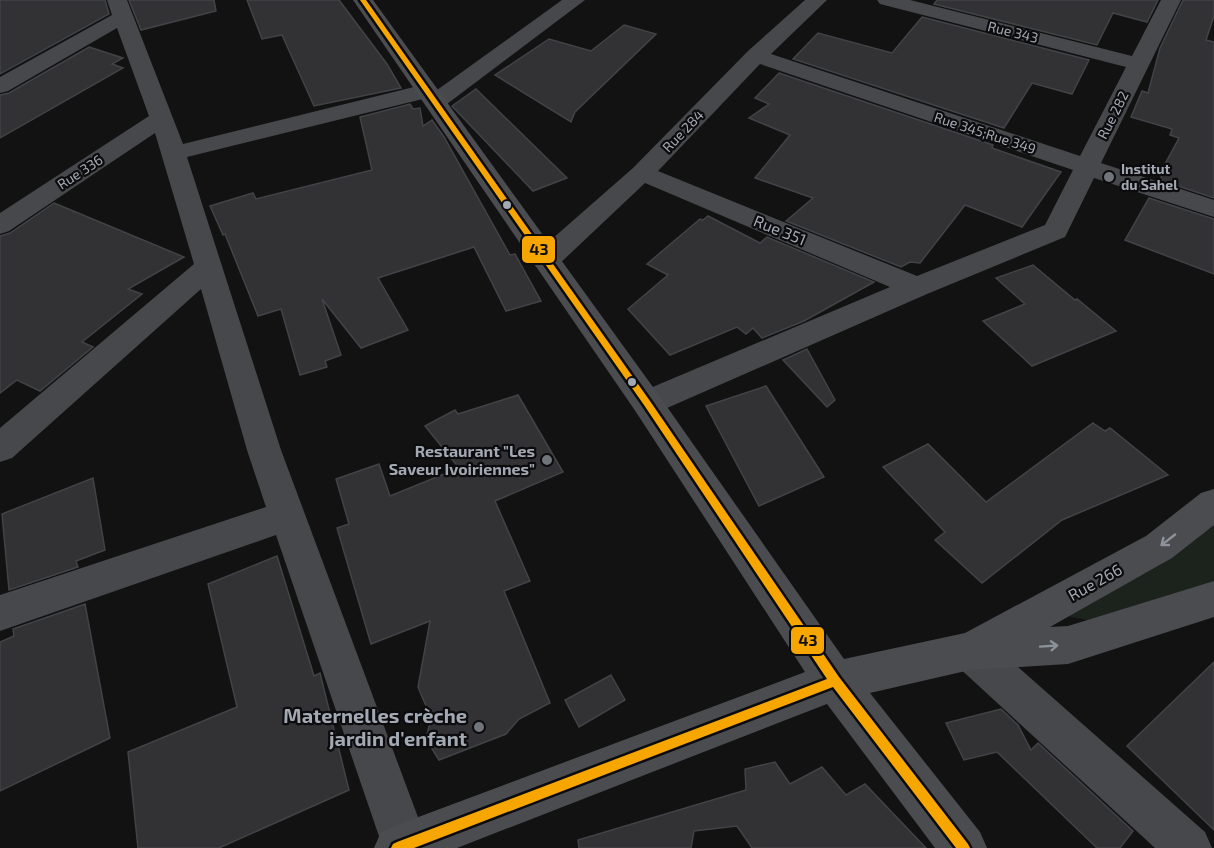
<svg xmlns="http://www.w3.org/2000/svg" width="1214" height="848" viewBox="0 0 1214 848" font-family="'Exo 2',sans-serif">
	<rect width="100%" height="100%" fill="#121212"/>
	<path fill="#1c221c" d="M1214 520V583L1098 622 1066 616 1162 564Z"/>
	<g fill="#323235" stroke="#414346" stroke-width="1.5">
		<path d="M0 0H105L109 14 0 74Z"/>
		<path d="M129 0H214L216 11 141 30Z"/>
		<path d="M247 0H339L387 64 401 88 314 106 282 35 262 39Z"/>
		<path d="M937 0H1158L1147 22 1113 13 1097 45 934 4Z"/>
		<path d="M1183 0H1214V16L1206 40 1214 42V198L1160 180 1162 176 1159 175 1179 138 1170 135 1172 129 1131 117 1142 91 1148 93 1160 48Z"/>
		<path d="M922 17 1089 60 1072 94 1032 83 1004 128 793 59 818 33 892 53Z"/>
		<path d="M624 25 656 34 575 112 571 122 495 75 549 39 591 51Z"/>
		<path d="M89 47 123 58 112 64 123 68 0 138V95L9 93Z"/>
		<path d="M779 73 993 145 992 148 1061 172 1022 227 965 205 920 263 910 262 901 267 786 221 813 198 755 178 790 135 749 118 769 104 755 98Z"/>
		<path d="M476 89 567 178 533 191 452 106Z"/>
		<path d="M410 104 413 109 420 108 423 126 432 120 444 137 510 255 515 254 541 301 506 311 474 247 378 278 408 330 361 348 322 299 341 355 325 361 327 367 300 375 281 309 258 316 225 234 223 235 210 206 253 193 256 199 372 170 360 117Z"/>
		<path d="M1149 198 1214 219V274L1125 240Z"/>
		<path d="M54 203 184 257 128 289 142 294 82 342 93 347 40 391 17 380 0 393V236L10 233Z"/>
		<path d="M708 216 760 243 767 237 874 282 804 321 762 338 753 328 746 334 737 327 670 355 628 309 668 275 647 264 700 219 703 220Z"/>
		<path d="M1033 265 1075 300 1077 299 1116 331 1032 366 983 321 1025 304 996 278Z"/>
		<path d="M807 349 835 400 827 407 783 360Z"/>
		<path d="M766 386 824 477 759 506 706 406Z"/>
		<path d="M518 395 563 472 495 501 530 581 504 591 550 703 519 719 506 734 439 760 426 739 431 718 418 687 430 621 371 644 337 528 349 524 336 479 379 464 390 496 459 468 425 426 455 410 458 414Z"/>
		<path d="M1093 423 1105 431 1110 428 1168 475 1062 520 982 583 935 540 945 532 883 467 928 444 986 502Z"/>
		<path d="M93 478 105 550 76 561 78 567 9 590 2 514Z"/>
		<path d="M277 556 314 676 320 673 349 790 219 848H138L128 752 237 707 208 584Z"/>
		<path d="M85 604 110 738 0 791V642L14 636 13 629Z"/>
		<path d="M1214 662V830L1127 746Z"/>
		<path d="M611 675 625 700 579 727 565 700Z"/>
		<path d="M1001 709 1018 725 1031 750 1038 743 1133 831 1120 848H1097L997 752 964 760 946 723Z"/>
		<path d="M775 762 790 784 822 767 846 795 865 784 926 848H752L737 826 694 831 691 848H579L578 840 746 790 745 769Z"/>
	</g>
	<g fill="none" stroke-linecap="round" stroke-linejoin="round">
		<g fill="#46484b" fill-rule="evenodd">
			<path d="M107 0H127L183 144 426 84 434 86 437 90 562 0H585L443 107 435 109 427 107 424 102 427 98 187 157 281 450 428 844 427 848H383L276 535 0 631V595L266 507 247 450 201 289 12 458 0 462V428L194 264 155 133 9 231 0 234V213L149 116 117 28 8 91 0 93V77L112 15Z"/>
			<path d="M805 0H827L771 54 1080 156 1126 67 880 4 877 0H910L1132 56 1161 0H1181L1101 163 1214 200V217L1094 178 1065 237 927 294 658 412 647 415 636 412 631 403 636 394 890 287 645 183 556 267 546 269 536 267 532 260 536 253 633 168 748 51ZM760 64 1073 170 1045 225 917 276 658 171Z"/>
			<path d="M970 632 984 637 1205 832 1212 848H1155L956 665 950 651 956 637Z"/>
		</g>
		<path fill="#4a4c4f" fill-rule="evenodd" d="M353 0H373L658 394 844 659 965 633 1146 536 1201 493 1214 489V525L1172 558 1050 627 1068 626 1214 581V617L1068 664 970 670 870 693 980 832 987 848H935L827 704 457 848H374L381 832 397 825 805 672 636 412Z"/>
		<g stroke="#0c0c0e" stroke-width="5">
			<path id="bus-1" d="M360 0H366L650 401 839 677 968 844 970 848H956L833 687 414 848H391L393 844 397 842 827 679 644 405Z"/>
		</g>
		<use href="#bus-1" fill="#f7a600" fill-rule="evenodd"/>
	</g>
	<defs><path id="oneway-shaft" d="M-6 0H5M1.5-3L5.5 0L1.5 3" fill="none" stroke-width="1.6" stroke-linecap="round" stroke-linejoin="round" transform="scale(1.5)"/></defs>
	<g stroke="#8d929a">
		<use href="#oneway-shaft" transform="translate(1168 540) rotate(142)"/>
		<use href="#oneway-shaft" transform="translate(1049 646) rotate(-4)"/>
	</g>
	<g fill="#70747b" stroke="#0c0c0e" stroke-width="2">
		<circle cx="1109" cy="177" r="6"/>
		<circle cx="547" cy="460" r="6"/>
		<circle cx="479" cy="727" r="6"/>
	</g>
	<g fill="#a3a9b3" stroke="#0c0c0e" stroke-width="2">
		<circle cx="507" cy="205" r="5"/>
		<circle cx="632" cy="382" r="5"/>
	</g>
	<g text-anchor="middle" stroke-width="4.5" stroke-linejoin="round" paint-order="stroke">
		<g font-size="14" fill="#a3a9b3" stroke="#0c0c0e">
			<text transform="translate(1013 32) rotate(14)" y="5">Rue 343</text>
			<text transform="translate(1113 115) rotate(-63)" y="5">Rue 282</text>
			<text transform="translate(683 131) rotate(-46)" y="5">Rue 284</text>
			<text transform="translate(985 133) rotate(18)" y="5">Rue 345;Rue 349</text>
			<text transform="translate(80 172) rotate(-33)" y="5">Rue 336</text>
		</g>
		<g font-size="14" font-weight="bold" fill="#a3a9b3" stroke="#0c0c0e" text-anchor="start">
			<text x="1121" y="174">Institut<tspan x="1121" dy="16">du Sahel</tspan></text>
		</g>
		<g font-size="16" fill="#a3a9b3" stroke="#0c0c0e">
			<text transform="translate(780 230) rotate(22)" y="6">Rue 351</text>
			<text transform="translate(1095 582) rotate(-29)" y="6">Rue 266</text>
		</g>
		<g font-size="16" font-weight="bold" fill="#a3a9b3" stroke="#0c0c0e" text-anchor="end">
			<text x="535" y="457">Restaurant "Les<tspan x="535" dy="18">Saveur Ivoiriennes"</tspan></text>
		</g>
		<g font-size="20" font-weight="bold" fill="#a3a9b3" stroke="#0c0c0e" text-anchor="end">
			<text x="467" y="723">Maternelles crèche<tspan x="467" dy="23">jardin d'enfant</tspan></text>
		</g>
	</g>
	<g stroke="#0c0c0e" stroke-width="2">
		<rect x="521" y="235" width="35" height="29" rx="6" fill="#f7a600"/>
		<rect x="790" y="626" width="35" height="29" rx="6" fill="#f7a600"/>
	</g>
	<g font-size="16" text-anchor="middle" font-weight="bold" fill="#111">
		<text x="539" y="255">43</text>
		<text x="808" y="646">43</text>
	</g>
</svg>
